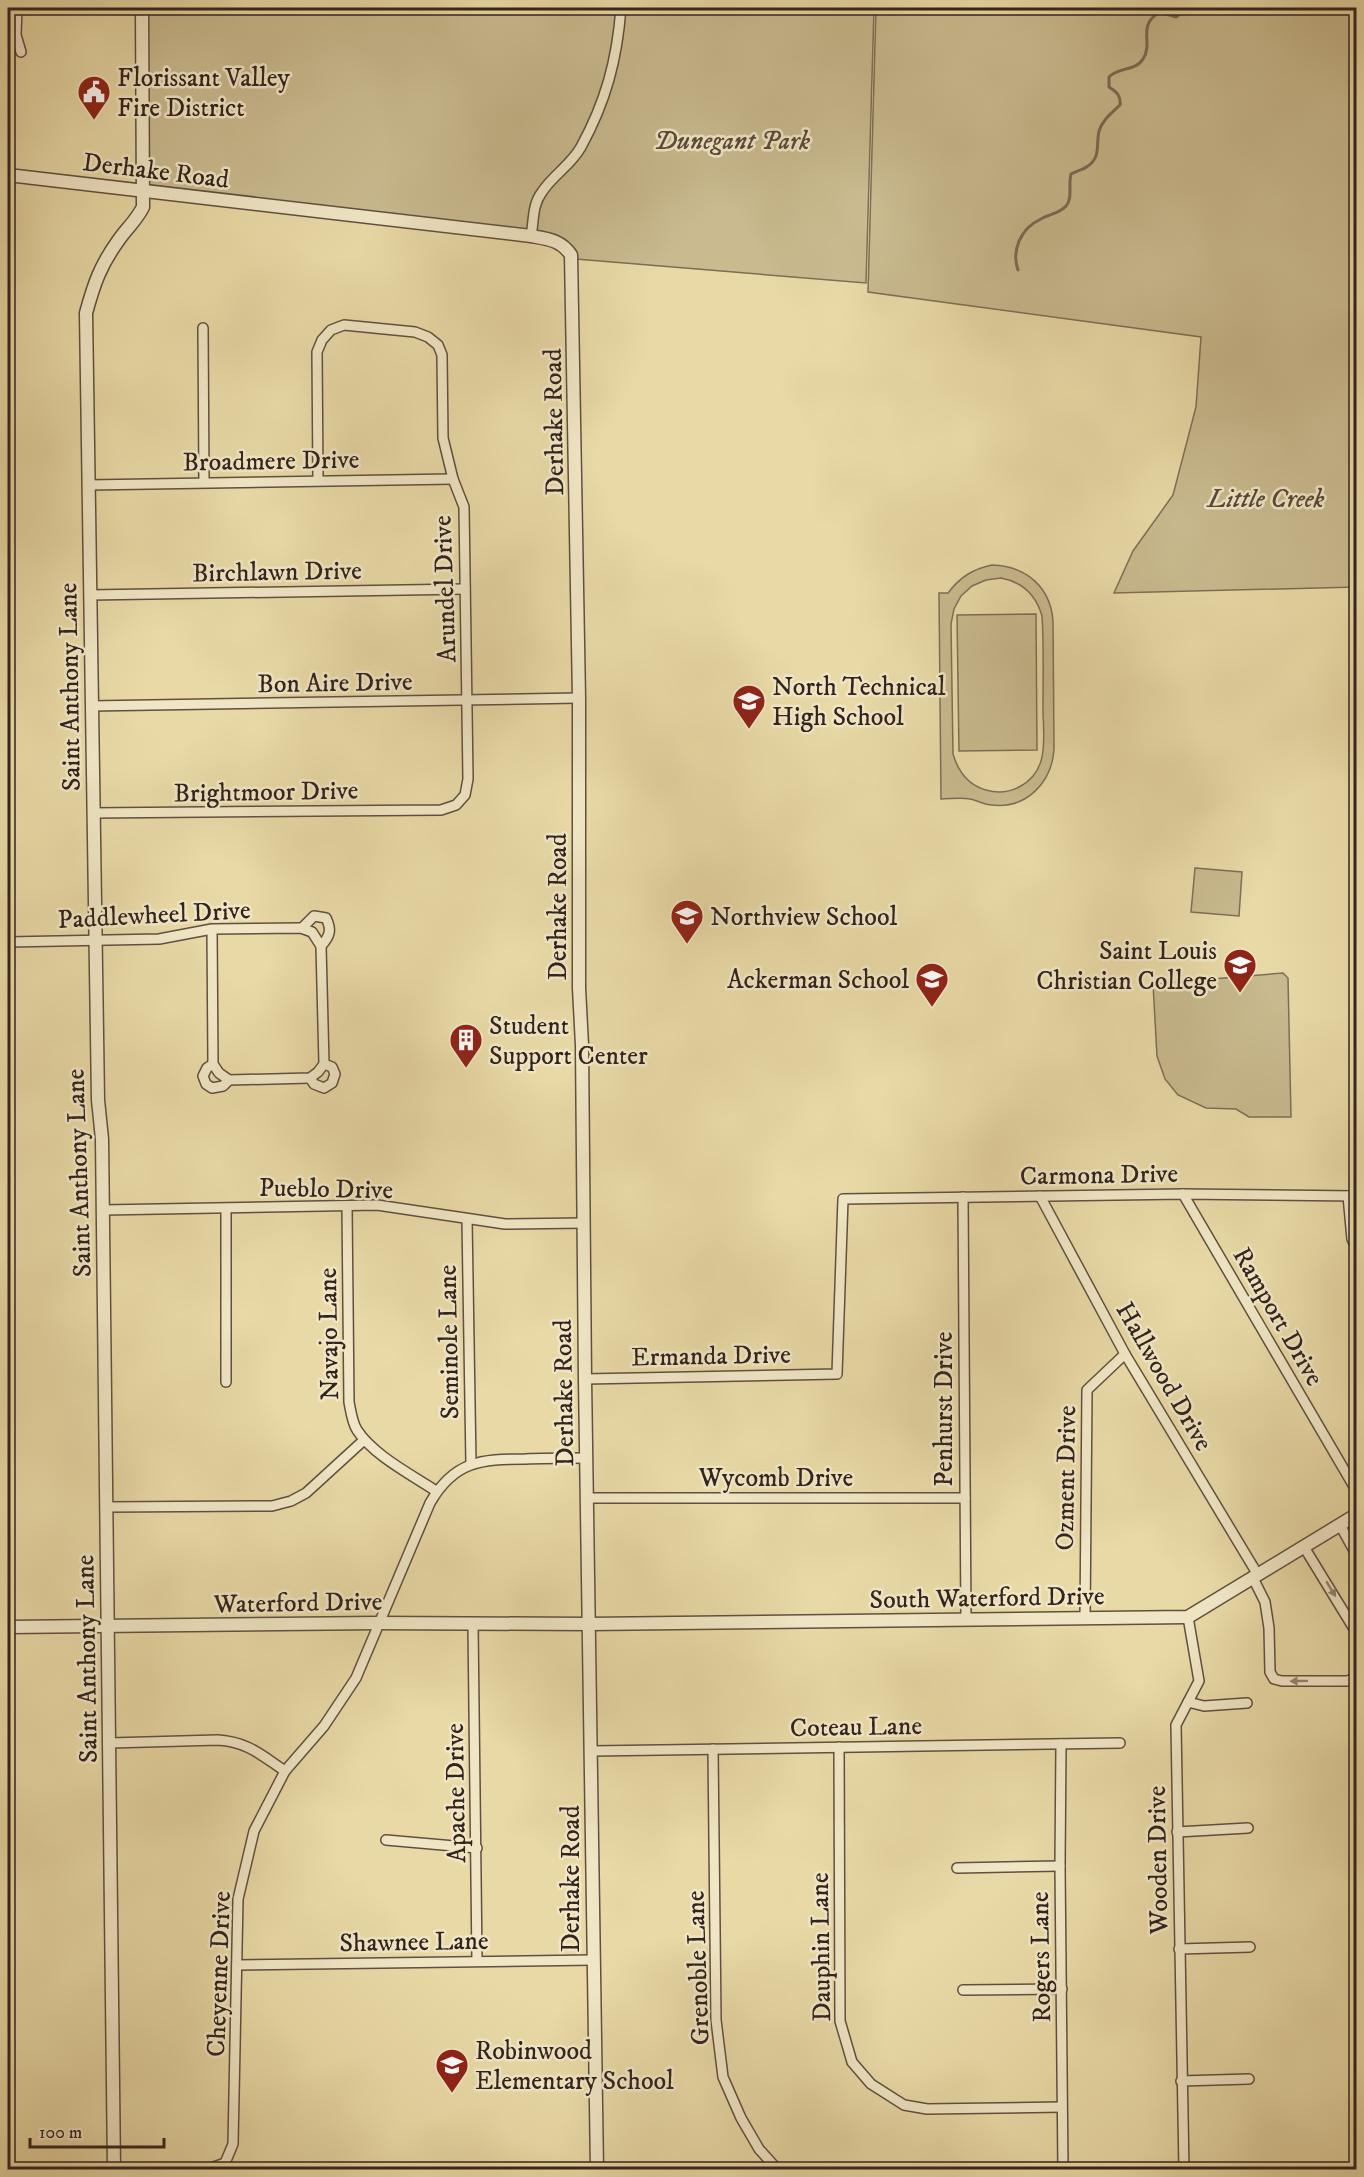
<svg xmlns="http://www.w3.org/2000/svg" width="1364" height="2177" viewBox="0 0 1364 2177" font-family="'IM FELL DW Pica',serif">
	<rect width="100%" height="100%" fill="#e8d9a6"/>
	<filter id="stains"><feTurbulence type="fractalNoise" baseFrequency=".00333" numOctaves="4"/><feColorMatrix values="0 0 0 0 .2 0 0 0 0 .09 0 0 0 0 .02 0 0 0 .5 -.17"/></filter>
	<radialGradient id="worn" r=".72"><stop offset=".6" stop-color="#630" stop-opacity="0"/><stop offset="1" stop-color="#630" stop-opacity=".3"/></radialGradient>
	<g fill="#c9ba8f" stroke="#7e6e56" stroke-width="1.5" fill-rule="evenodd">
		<path d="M147 8H874L866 283 576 259C570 242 567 240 550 233L151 187 148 183Z"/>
		<path d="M876 8H1356V587L1114 593 1133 551 1173 495 1196 407 1201 337 868 292Z"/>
		<path d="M992 565C1027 566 1051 588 1053 622L1054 749C1052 782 1027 809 992 805 984 805 977 800 970 799 961 797 950 799 941 799L939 593H948C960 577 973 569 992 565ZM1001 578C1022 582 1036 595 1042 616 1044 647 1043 679 1043 710 1043 726 1046 745 1041 761 1034 784 1009 797 986 790 968 785 958 771 953 754L951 624 954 609 961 596 972 586 986 580Z"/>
		<path d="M1036 614 1037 750 959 751 957 615Z"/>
		<path d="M1195 868 1242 872 1239 916 1191 912Z"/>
		<path d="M1283 973 1288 978 1291 1117H1249L1236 1109 1206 1108 1178 1095 1165 1079 1157 1056 1153 984Z"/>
	</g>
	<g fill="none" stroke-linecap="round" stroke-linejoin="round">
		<path stroke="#7a6b53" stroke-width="3" d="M1018 270C1011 250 1021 228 1041 219 1049 214 1059 214 1066 206 1073 198 1068 186 1071 174 1076 171 1083 170 1088 166 1101 157 1096 144 1099 131 1102 120 1113 112 1120 105 1121 96 1117 92 1109 87V77C1118 67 1136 71 1143 59 1154 42 1136 26 1160 12L1176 17 1180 14 1182 8"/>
		<g stroke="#60503f" stroke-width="12">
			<g id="minor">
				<path d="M17 8 16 35 21 52"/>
				<path d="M531 236C534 221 532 205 542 192 553 175 571 165 581 147 606 101 617 60 621 8"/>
				<path d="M203 328 204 482"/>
				<path d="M89 485 453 479"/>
				<path d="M90 595 465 589"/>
				<path d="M91 706 579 698"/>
				<path d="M93 813 441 810 456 805 465 795 468 779 464 507 453 479 443 438 442 355 438 345 428 337 415 332 344 325 331 330 322 340 317 352 318 480"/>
				<path d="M302 928 314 916 326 918C332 930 330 936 321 946"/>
				<path d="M8 942 159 939 212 929 301 928 312 932 321 946 324 1064 318 1072 310 1078 229 1080 219 1073 213 1064 212 929"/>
				<path d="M213 1064 207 1068 203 1076 206 1084 212 1088 223 1086 229 1080"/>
				<path d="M310 1078 314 1084 324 1088 332 1083 335 1074 332 1067 324 1064"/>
				<path d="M1183 1194 1356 1490"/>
				<path d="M1040 1196 1125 1354 1258 1575"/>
				<path d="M1348 1196 1352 1239 1356 1247"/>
				<path d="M963 1197 966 1620"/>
				<path d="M347 1207 349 1402C351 1412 352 1422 357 1430 373 1455 412 1475 436 1491"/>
				<path d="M226 1209V1382"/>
				<path d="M103 1210 377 1205 505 1224 584 1223"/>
				<path d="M467 1220 471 1464"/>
				<path d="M585 1379 837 1374 843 1199 1183 1194 1356 1196"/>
				<path d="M587 1498H965"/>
				<path d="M107 1507 272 1506 291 1501 306 1493 364 1440"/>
				<path d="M1340 1525 1356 1554"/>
				<path d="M1304 1547 1356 1632"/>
				<path d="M1253 1578 1265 1602 1269 1628 1270 1672 1274 1679 1282 1681H1347L1356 1678"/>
				<path d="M1085 1619 1087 1390 1125 1354"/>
				<path d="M473 1624 477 1961"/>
				<path d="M1188 1702 1204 1706 1247 1703"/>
				<path d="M110 1743 218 1740C248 1742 261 1755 285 1771"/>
				<path d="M1061 1744 1060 1866 1063 2170"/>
				<path d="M839 1747 840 2021 852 2062 871 2084 904 2105 927 2109 1062 2107"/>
				<path d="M713 1749 716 2020 723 2077 741 2118 759 2149 778 2170"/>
				<path d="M592 1751 1120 1743"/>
				<path d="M1177 1832 1248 1828"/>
				<path d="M386 1840 477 1848"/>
				<path d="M957 1868 1060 1866"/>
				<path d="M1179 1949 1250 1947"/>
				<path d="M237 1965 593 1960"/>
				<path d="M963 1990 1062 1989"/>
				<path d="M1181 2081 1249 2079"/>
				<path d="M173 2170 211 2168 225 2163 233 2144 238 1899 254 1831 285 1771 324 1726 356 1678 430 1503C454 1461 481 1459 525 1459 545 1458 566 1458 586 1458"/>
				<path d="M1184 2170 1176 1725 1199 1681 1188 1617"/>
			</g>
		</g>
		<g stroke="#60503f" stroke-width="15">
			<g id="tertiary">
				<path d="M8 175 531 236C548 239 561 240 571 255L579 698V988L582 1045 585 1379 597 2170"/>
				<path d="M8 1627 378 1623 589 1624 1188 1617 1356 1515"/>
				<path d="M114 2170 102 1139 98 1100 86 313C94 284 100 266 118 241 126 229 136 221 143 207L142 8"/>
			</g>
		</g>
		<use href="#minor" stroke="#f0e6c5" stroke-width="9"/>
		<use href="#tertiary" stroke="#f0e6c5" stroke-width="12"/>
	</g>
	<defs><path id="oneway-solid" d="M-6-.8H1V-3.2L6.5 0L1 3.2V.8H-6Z" transform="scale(1.5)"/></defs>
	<g fill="#918471">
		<use href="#oneway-solid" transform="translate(1331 1589) rotate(59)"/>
		<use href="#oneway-solid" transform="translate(1299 1681) rotate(179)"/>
	</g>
	<defs>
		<g id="civic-pin" transform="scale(1.725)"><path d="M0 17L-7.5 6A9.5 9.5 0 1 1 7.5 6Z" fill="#8f2418" stroke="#f0e6c5"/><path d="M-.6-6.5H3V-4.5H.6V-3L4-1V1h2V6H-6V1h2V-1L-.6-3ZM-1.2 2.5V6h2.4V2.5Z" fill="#fff"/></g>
		<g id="school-pin" transform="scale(1.725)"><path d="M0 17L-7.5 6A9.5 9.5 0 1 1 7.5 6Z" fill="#8f2418" stroke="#f0e6c5"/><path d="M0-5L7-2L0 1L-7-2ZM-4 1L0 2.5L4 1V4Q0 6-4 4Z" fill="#fff"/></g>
		<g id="university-pin" transform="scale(1.725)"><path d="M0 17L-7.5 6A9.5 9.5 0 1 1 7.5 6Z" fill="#8f2418" stroke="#f0e6c5"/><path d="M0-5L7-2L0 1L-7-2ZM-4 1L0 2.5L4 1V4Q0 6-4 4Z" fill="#fff"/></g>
		<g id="building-pin" transform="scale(1.725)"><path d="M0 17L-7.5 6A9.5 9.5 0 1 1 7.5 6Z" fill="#8f2418" stroke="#f0e6c5"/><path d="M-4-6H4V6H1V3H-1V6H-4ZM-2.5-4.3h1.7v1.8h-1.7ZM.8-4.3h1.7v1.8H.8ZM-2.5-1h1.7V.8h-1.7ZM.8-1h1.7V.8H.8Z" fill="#fff"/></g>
	</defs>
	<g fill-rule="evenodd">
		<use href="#civic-pin" x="94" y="92"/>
		<use href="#school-pin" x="749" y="701"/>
		<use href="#school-pin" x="687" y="916"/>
		<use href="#university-pin" x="1240" y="965"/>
		<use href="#school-pin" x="932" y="979"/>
		<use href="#building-pin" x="466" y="1040"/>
		<use href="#school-pin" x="452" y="2065"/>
	</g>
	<g text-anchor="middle" stroke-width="5" stroke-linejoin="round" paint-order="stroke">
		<g font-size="26" fill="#32231d" stroke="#f0e6c5" text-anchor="start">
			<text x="117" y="86">Florissant Valley<tspan x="117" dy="30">Fire District</tspan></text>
			<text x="772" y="695">North Technical<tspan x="772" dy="30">High School</tspan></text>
			<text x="710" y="925">Northview School</text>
			<text x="1217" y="959" text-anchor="end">Saint Louis<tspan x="1217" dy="30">Christian College</tspan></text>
			<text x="909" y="988" text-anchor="end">Ackerman School</text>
			<text x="489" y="1034">Student<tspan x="489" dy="30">Support Center</tspan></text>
			<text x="475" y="2059">Robinwood<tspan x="475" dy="30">Elementary School</tspan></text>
		</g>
		<g font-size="26" font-style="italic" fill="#58493a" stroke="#f0e6c5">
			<text x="732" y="149">Dunegant Park</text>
			<text x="1266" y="507">Little Creek</text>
		</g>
		<g font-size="26" fill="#32231d" stroke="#f0e6c5">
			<text transform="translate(156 170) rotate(7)" y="9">Derhake Road</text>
			<text transform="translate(553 422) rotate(-91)" y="9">Derhake Road</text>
			<text transform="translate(271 460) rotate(-1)" y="9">Broadmere Drive</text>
			<text transform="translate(277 571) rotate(-1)" y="9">Birchlawn Drive</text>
			<text transform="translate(444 589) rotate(-92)" y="9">Arundel Drive</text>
			<text transform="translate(335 682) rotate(-1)" y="9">Bon Aire Drive</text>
			<text transform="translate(69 687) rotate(-91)" y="9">Saint Anthony Lane</text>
			<text transform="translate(266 791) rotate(-1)" y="9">Brightmoor Drive</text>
			<text transform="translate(557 907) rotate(-90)" y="9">Derhake Road</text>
			<text transform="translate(154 914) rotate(-3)" y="9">Paddlewheel Drive</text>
			<text transform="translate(78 1173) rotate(-92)" y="9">Saint Anthony Lane</text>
			<text transform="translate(1099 1174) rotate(-1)" y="9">Carmona Drive</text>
			<text transform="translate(326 1188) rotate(1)" y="9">Pueblo Drive</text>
			<text transform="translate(1279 1316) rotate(60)" y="9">Ramport Drive</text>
			<text transform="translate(328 1334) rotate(-91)" y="9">Navajo Lane</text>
			<text transform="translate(448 1342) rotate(-91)" y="9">Seminole Lane</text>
			<text transform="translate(711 1355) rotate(-1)" y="9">Ermanda Drive</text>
			<text transform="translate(1165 1376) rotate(60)" y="9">Hallwood Drive</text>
			<text transform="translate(563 1393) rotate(-91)" y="9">Derhake Road</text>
			<text transform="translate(943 1409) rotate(-90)" y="9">Penhurst Drive</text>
			<text x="776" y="1486">Wycomb Drive</text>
			<text transform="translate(1065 1478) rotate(-89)" y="9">Ozment Drive</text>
			<text transform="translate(987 1597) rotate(-1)" y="9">South Waterford Drive</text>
			<text transform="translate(298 1602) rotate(-1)" y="9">Waterford Drive</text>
			<text transform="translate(86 1659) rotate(-91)" y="9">Saint Anthony Lane</text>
			<text transform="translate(856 1726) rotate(-1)" y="9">Coteau Lane</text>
			<text transform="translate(455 1793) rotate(-91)" y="9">Apache Drive</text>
			<text transform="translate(1157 1860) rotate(-91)" y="9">Wooden Drive</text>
			<text transform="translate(570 1879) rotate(-90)" y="9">Derhake Road</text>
			<text transform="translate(414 1941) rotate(-1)" y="9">Shawnee Lane</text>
			<text transform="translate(820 1947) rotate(-91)" y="9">Dauphin Lane</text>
			<text transform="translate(1040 1957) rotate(-91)" y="9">Rogers Lane</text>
			<text transform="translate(697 1968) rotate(-92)" y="9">Grenoble Lane</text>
			<text transform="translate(218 1974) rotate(-88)" y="9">Cheyenne Drive</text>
		</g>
	</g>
	<rect width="1364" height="2177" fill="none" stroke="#e8d9a6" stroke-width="30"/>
	<rect x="9" y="9" width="1346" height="2159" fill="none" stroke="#32231d" stroke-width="3"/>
	<rect x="15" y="15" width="1334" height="2147" fill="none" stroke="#32231d" stroke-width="1.5"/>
	<path d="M30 2138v9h134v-9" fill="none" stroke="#32231d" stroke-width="3"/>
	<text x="39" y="2138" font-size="18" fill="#32231d" stroke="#f0e6c5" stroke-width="4.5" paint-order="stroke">100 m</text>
	<rect width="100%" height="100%" filter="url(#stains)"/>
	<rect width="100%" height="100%" fill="url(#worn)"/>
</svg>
